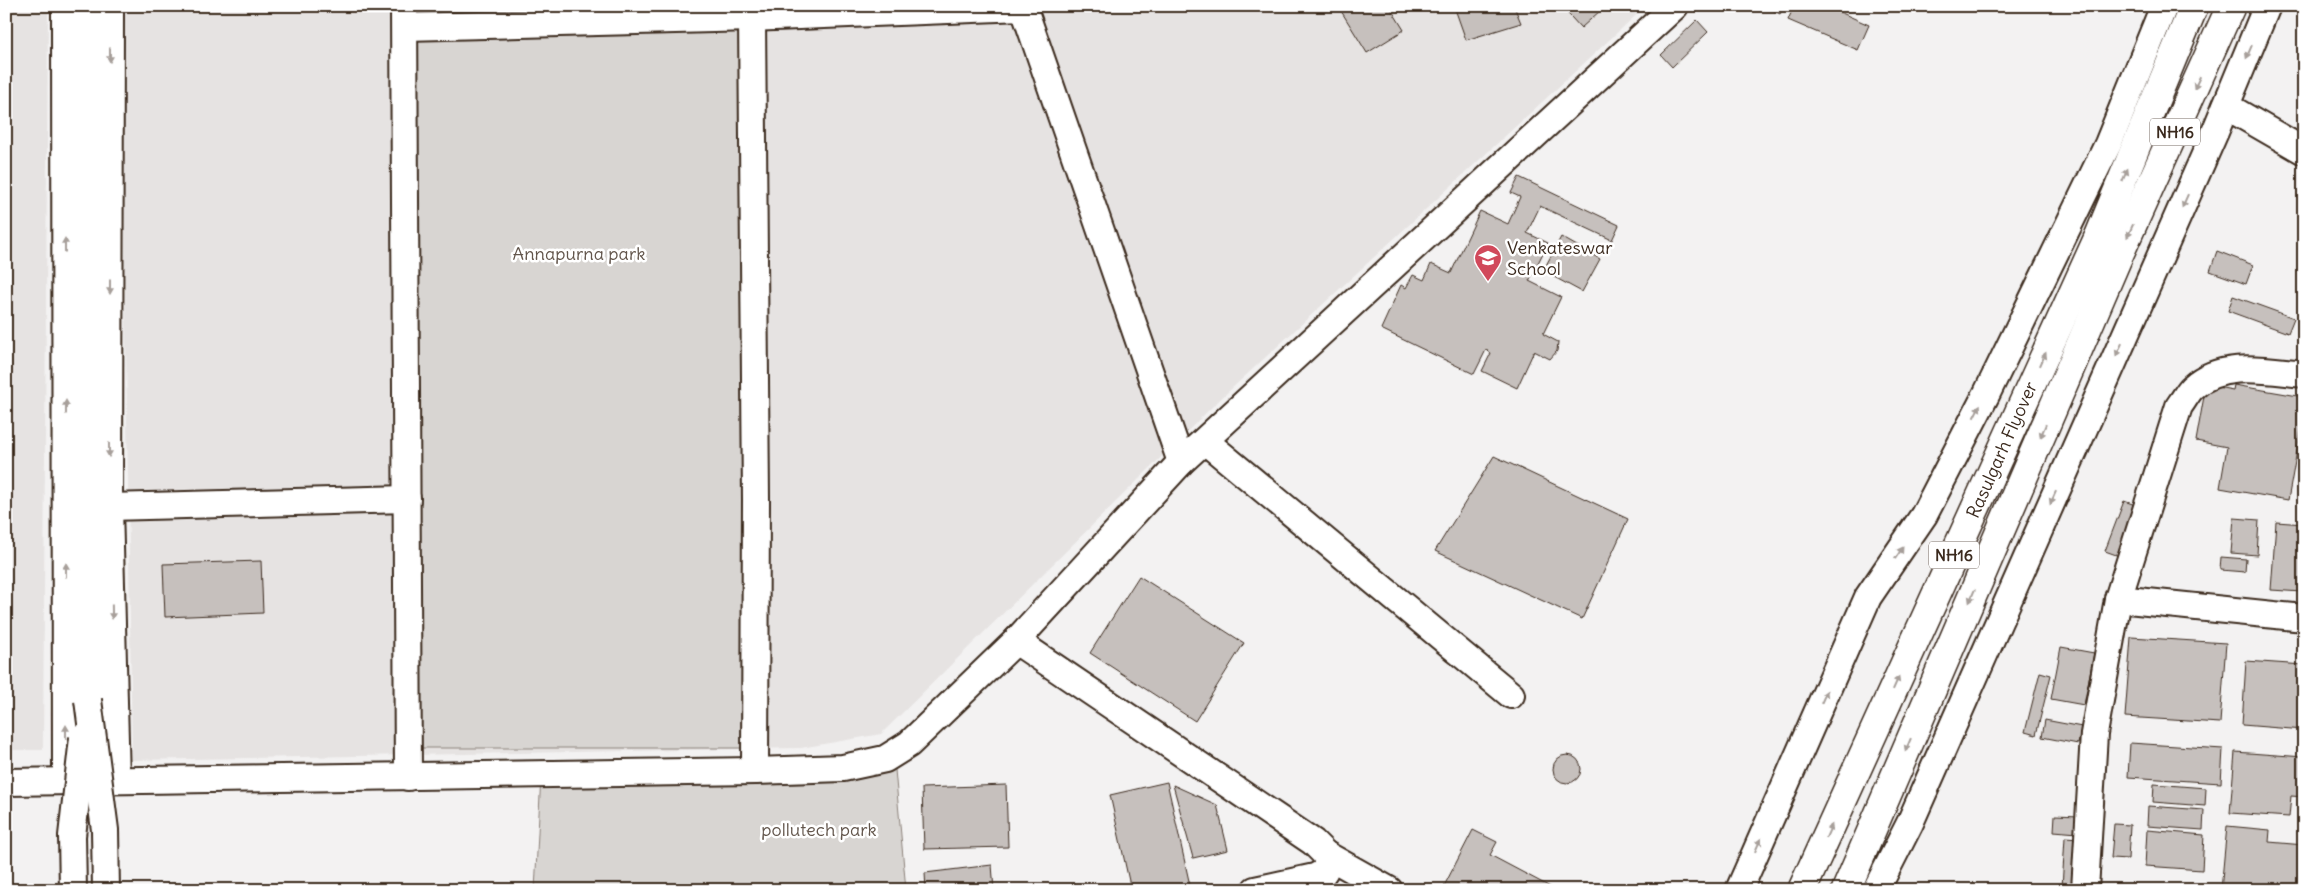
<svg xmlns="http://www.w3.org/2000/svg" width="2310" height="896" viewBox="0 0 2310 896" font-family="Delius,sans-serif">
	<rect width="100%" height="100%" fill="#f3f2f2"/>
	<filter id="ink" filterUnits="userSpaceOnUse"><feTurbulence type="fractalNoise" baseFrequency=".02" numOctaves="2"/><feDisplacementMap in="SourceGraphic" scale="10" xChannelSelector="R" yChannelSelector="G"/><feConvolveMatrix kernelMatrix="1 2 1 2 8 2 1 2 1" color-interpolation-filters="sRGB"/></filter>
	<g filter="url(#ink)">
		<g fill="#e6e3e2">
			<path d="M6 6H48L43 750H6Z"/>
			<path d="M121 6H1646L1216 403 881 734 801 748 132 760Z"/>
		</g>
		<g fill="#d8d5d2" stroke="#8a8078">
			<path d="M405 6H1023L751 17 754 748H409Z"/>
			<path d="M894 759 906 890H535L541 776Z"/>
		</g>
		<g fill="#c6c0bd" stroke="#3b2a1e">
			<path d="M1338 6H1395L1391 9 1404 30 1367 53Z"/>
			<path d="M1514 6 1521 23 1466 40 1454 6Z"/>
			<path d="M1561 6H1597L1601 10 1581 28Z"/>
			<path d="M1765 6H1784L1780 14Z"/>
			<path d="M1794 6H1826L1869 25 1858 50 1788 20Z"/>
			<path d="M1697 20 1708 32 1672 67 1661 55Z"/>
			<path d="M1519 177 1619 225 1612 240 1540 206 1527 233 1548 243 1529 281 1561 297 1543 334 1558 342 1557 351 1550 359 1534 351 1517 388 1482 371 1491 353 1486 350 1474 374 1381 329 1401 285 1406 288 1413 275 1424 280 1431 264 1451 273 1480 211 1508 224 1520 197 1511 193Z"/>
			<path d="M1561 237 1600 259 1582 292 1543 271Z"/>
			<path d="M2217 251 2253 265 2246 284 2210 271Z"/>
			<path d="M2233 296 2294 318 2288 333 2228 311Z"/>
			<path d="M2206 385 2233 390 2234 385 2304 397V412L2288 500 2220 488 2227 447 2196 441Z"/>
			<path d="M1494 456 1628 519 1582 619 1435 551Z"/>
			<path d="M2304 459V502L2300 501Z"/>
			<path d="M2124 501 2141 507 2122 557 2105 551Z"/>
			<path d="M2234 518 2259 520 2257 555 2231 553Z"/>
			<path d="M2276 522 2304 524 2302 592 2271 590Z"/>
			<path d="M2221 557 2246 559 2245 572 2220 570Z"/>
			<path d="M261 561 263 613 165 617 163 564Z"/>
			<path d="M1139 576 1244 643 1195 721 1090 653Z"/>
			<path d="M2131 637 2226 643 2220 723 2125 717Z"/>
			<path d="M2061 647 2094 653 2084 705 2051 699Z"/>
			<path d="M2246 661 2304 665V730L2242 725Z"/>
			<path d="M2040 672 2051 675 2036 735 2025 732Z"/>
			<path d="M2045 720 2082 727 2078 744 2042 737Z"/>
			<path d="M2130 743 2223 749 2221 783 2128 777Z"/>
			<path d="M2235 752 2304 757V797L2291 796 2289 817 2230 813Z"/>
			<circle cx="1567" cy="769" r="14"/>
			<path d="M1167 782 1191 890H1131L1110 795Z"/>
			<path d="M2154 784 2206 788 2205 806 2153 802Z"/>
			<path d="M1006 785 1008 847 924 849 922 788Z"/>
			<path d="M1173 785 1217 805 1228 850 1193 858Z"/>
			<path d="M2148 806 2204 810 2203 830 2147 826Z"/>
			<path d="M2055 815 2079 816 2078 833 2054 831Z"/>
			<path d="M2114 824 2130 825 2128 859 2111 858Z"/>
			<path d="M2227 826 2270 830 2269 842 2304 845 2302 890H2221Z"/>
			<path d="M1473 830 1497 842 1490 855 1556 890H1442Z"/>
			<path d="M2147 830 2204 835 2202 870 2145 866Z"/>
			<path d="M2065 837 2079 838 2075 889 2062 888Z"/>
			<path d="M992 865 994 890H926L925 873Z"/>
		</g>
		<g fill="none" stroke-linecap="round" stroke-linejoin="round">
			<g stroke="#3b2a1e" stroke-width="30">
				<g id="minor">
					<path d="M65 6 66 781"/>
					<path d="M110 6 109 507 116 780"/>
					<path d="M404 6 408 777"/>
					<path d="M1023 6 1181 462"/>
					<path d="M752 18 756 499 755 771"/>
					<path d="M405 27 752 18 1023 7"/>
					<path d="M2226 106 2304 151"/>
					<path d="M1205 441 1511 695"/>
					<path d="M109 507 407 499"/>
					<path d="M2118 599 2304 618"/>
					<path d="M1016 641 1313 842 1325 854 1328 864 1324 872 1315 877 1255 890"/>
					<path d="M88 700 89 6"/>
					<path d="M6 782 755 771 843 768 885 759 909 744 1016 641 1181 462 1675 6"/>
					<path d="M1325 854 1389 890"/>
					<path d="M1739 890 1868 597 1924 515 1987 393 2108 144 2164 6"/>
					<path d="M1876 890 1910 823 2215 132 2267 6"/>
					<path d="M2085 890 2094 734 2118 599 2179 406C2184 400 2188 391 2193 387 2222 360 2269 371 2304 374"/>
				</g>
			</g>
			<g stroke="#3b2a1e" stroke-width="31">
				<g id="highway">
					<path d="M1802 890 2099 236 2194 6"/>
					<path d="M1846 890 2118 257 2231 6"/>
				</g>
			</g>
			<use href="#minor" stroke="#fff" stroke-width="26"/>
			<use href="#highway" stroke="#fff" stroke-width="28"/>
			<g stroke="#3b2a1e" stroke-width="30" stroke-linecap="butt">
				<g id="minor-bridge">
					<path d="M88 700 105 830 106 890"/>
					<path d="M73 890 72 836 83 738"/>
				</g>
			</g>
			<use href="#minor-bridge" stroke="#fff" stroke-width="26"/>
		</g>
		<defs><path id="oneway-solid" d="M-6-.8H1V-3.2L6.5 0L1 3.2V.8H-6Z" transform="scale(1.25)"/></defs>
		<g fill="#a79f9a">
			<use href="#oneway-solid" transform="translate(2249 52) rotate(113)"/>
			<use href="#oneway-solid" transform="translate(110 55) rotate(90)"/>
			<use href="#oneway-solid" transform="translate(2197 83) rotate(115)"/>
			<use href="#oneway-solid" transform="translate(2125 175) rotate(-67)"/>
			<use href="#oneway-solid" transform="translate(2185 201) rotate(114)"/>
			<use href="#oneway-solid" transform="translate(2130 231) rotate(115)"/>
			<use href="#oneway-solid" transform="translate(65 245) rotate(-90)"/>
			<use href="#oneway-solid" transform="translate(110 287) rotate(90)"/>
			<use href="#oneway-solid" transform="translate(2119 350) rotate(114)"/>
			<use href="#oneway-solid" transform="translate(2043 359) rotate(-66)"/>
			<use href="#oneway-solid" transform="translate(66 407) rotate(-90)"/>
			<use href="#oneway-solid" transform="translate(1977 411) rotate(-63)"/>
			<use href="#oneway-solid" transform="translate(2043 431) rotate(113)"/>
			<use href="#oneway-solid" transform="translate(109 450) rotate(90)"/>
			<use href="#oneway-solid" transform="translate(2053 498) rotate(114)"/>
			<use href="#oneway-solid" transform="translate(1899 553) rotate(-56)"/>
			<use href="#oneway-solid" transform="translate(66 570) rotate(-90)"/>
			<use href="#oneway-solid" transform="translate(1972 596) rotate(113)"/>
			<use href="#oneway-solid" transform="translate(112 612) rotate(89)"/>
			<use href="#oneway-solid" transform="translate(1896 683) rotate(-66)"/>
			<use href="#oneway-solid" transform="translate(1824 697) rotate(-66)"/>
			<use href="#oneway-solid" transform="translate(66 732) rotate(-90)"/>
			<use href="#oneway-solid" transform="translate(1908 745) rotate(113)"/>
			<use href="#oneway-solid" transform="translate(1829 831) rotate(-66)"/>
			<use href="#oneway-solid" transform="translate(1758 845) rotate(-66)"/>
		</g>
	</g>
	<defs>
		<g id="school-pin" transform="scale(1.4375)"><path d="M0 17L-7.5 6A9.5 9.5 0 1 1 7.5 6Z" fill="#d1495b" stroke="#fff"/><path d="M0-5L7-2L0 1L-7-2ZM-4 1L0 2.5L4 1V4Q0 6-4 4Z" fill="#fff"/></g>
	</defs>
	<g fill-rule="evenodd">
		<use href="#school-pin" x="1488" y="258"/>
	</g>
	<g text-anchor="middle" stroke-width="5" stroke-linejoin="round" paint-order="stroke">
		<g fill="#fff" stroke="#766a62" stroke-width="1">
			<rect x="2150" y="118.5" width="50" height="27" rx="4"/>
			<rect x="1929" y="541.5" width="50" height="27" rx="4"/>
		</g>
		<g font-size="16" font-weight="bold" fill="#3b2a1e">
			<text x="2175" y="138">NH16</text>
			<text x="1954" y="561">NH16</text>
		</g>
		<g font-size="18" fill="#3b2a1e" stroke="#fff" text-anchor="start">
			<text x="1507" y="254">Venkateswar<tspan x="1507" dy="21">School</tspan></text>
		</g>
		<g font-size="18" fill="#62554b" stroke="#fff">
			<text x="579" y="260">Annapurna park</text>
			<text x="819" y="836">pollutech park</text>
		</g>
		<g font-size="18" fill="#3b2a1e" stroke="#fff">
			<text transform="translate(2002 450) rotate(-66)" y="6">Rasulgarh Flyover</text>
		</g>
	</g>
	<rect width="2310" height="896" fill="none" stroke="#fff" stroke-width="25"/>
	<rect x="12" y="12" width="2285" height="871" fill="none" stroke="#3b2a1e" stroke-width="2" filter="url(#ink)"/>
</svg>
